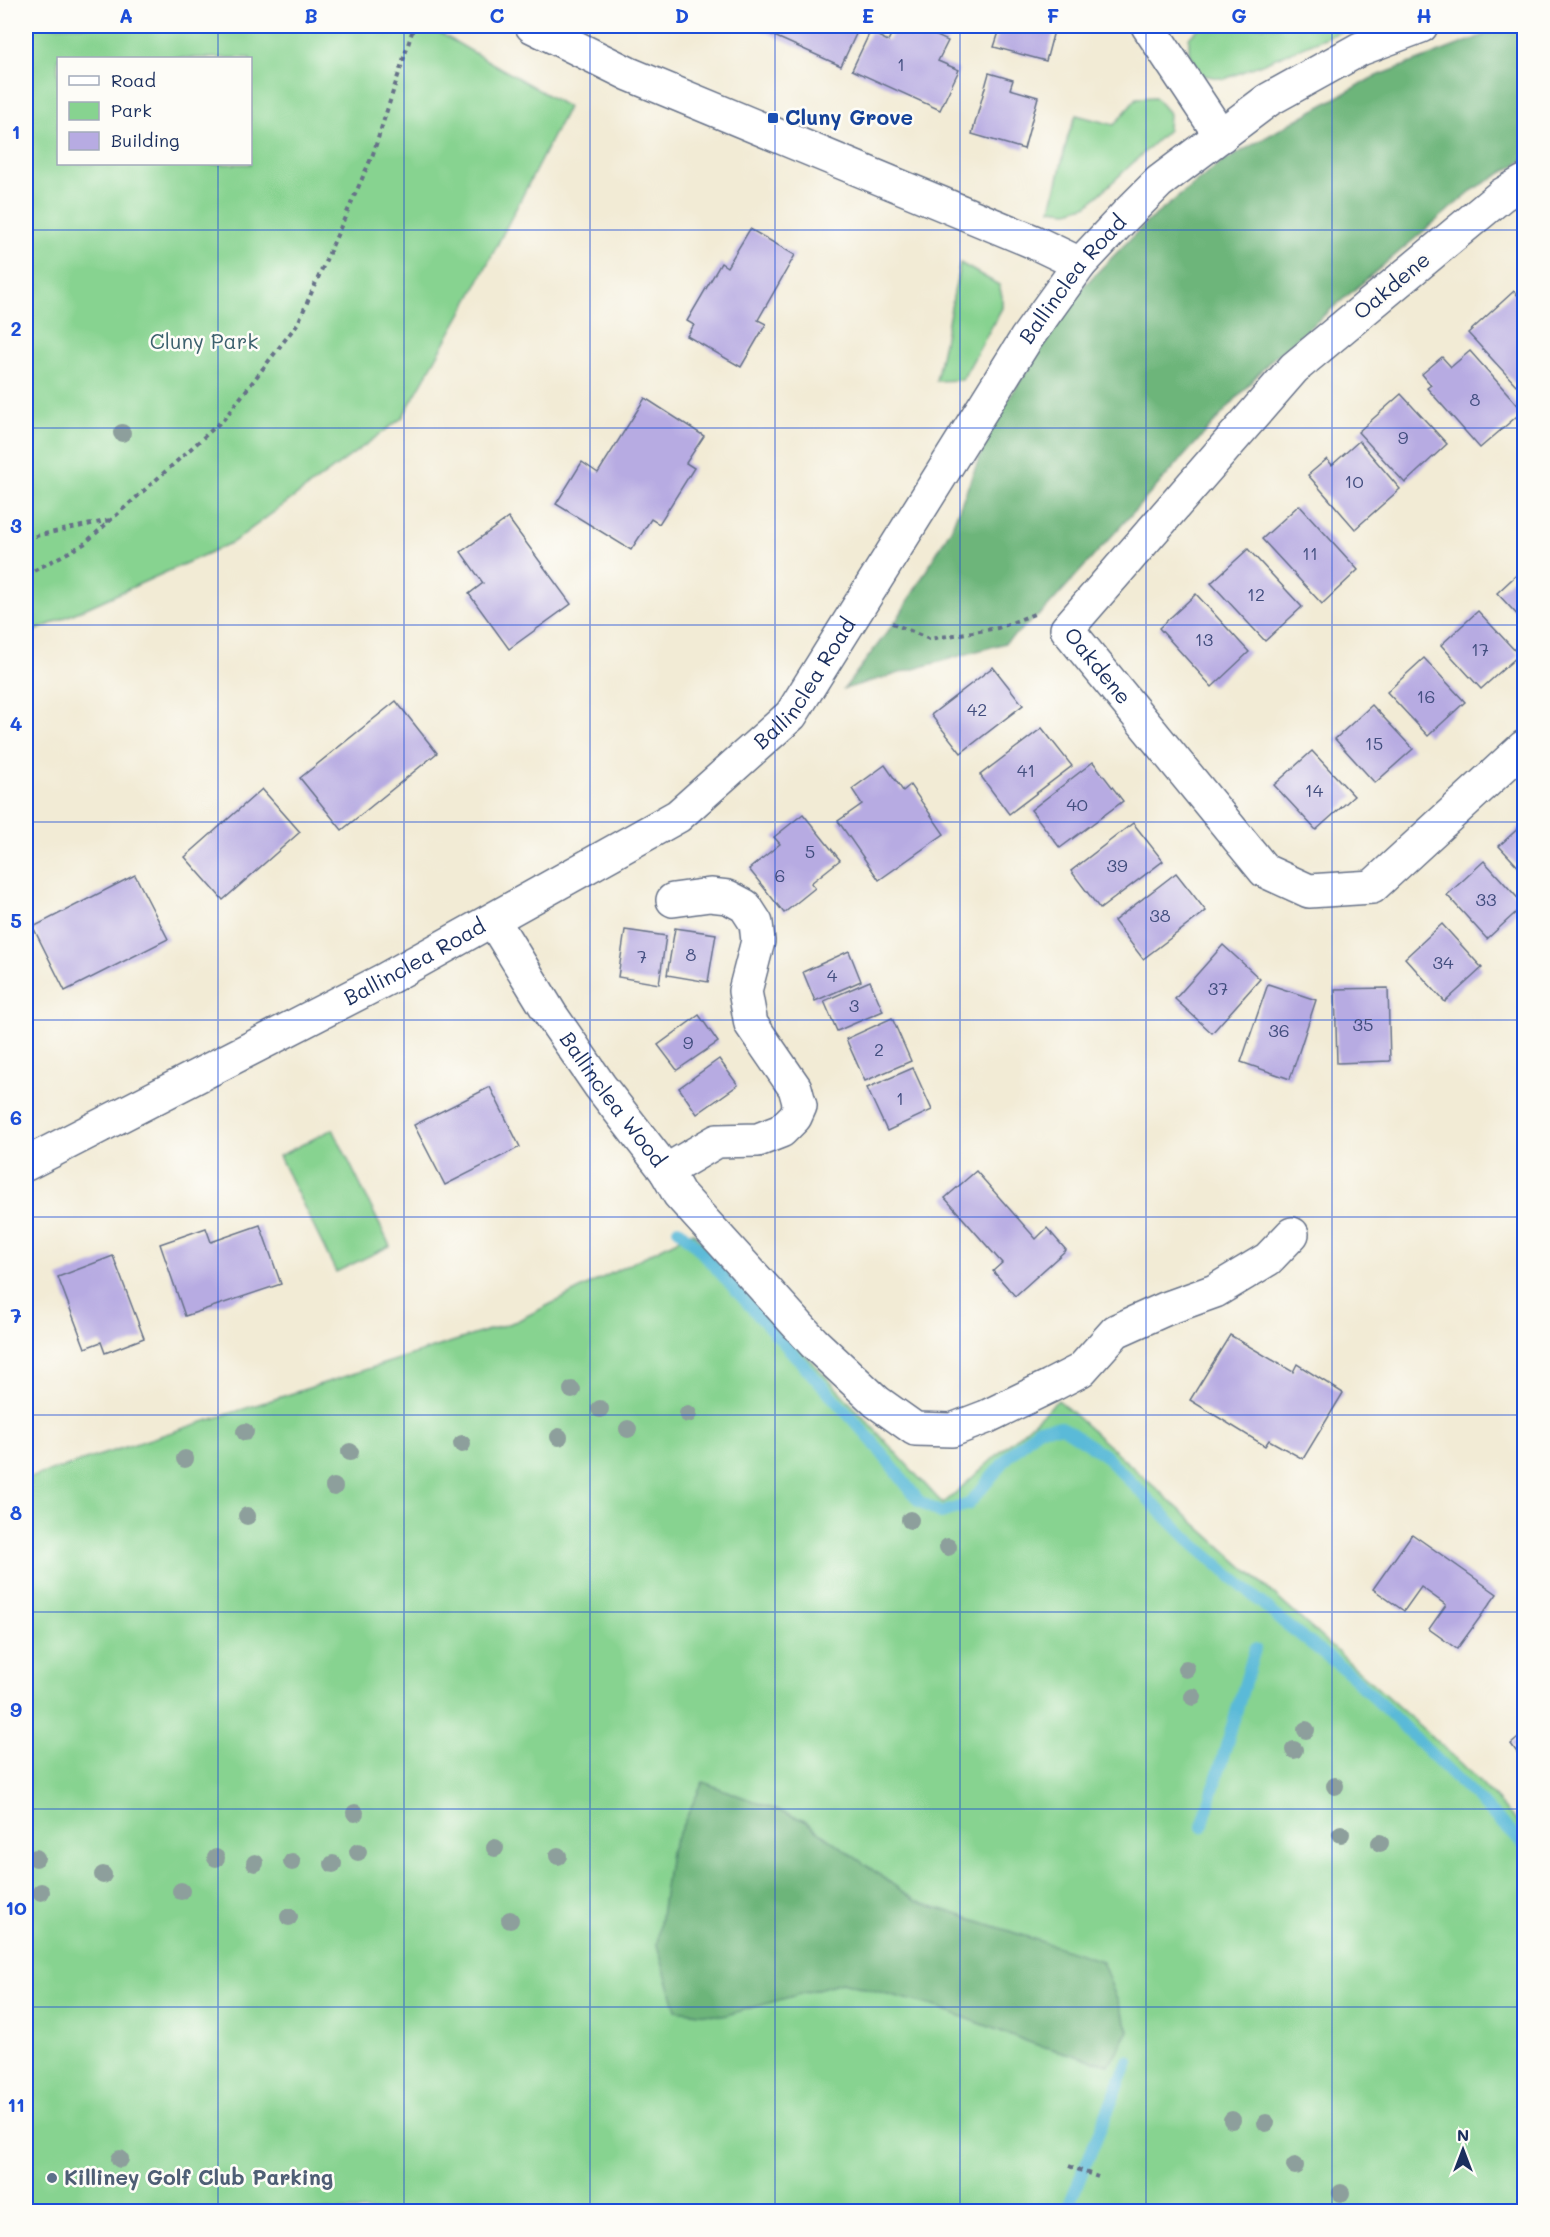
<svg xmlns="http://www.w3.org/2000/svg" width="1550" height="2237" viewBox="0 0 1550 2237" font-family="Mali,sans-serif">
	<rect width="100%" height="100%" fill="#fdfcf7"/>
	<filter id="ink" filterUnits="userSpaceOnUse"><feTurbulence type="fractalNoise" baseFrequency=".0167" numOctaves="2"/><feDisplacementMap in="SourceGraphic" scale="12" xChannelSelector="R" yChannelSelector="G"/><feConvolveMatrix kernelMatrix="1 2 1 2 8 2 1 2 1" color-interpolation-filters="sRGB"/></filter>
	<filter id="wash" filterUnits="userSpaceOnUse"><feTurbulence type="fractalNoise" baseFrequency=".008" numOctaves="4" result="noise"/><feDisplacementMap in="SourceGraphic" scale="24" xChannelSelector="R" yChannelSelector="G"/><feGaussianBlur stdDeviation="1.35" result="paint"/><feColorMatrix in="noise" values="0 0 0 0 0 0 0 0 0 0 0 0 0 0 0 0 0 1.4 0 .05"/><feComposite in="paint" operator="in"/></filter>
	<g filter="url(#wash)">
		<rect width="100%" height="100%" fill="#f2ebd5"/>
		<g fill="#87d390" stroke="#518177" stroke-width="1.5" fill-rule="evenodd">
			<path d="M26 26H428L568 107 470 298 402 418 233 542 26 635ZM58 58H250V164H58Z"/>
			<path d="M1201 26H1354L1225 79 1202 75 1189 54V38Z"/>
			<path d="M1155 97 1169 113 1168 130 1088 205 1068 211 1051 209 1068 136 1076 115 1114 125 1137 98Z"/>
			<path d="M960 263 999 285 1002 296V308L962 380 936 381Z"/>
			<path d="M333 1129 390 1246 336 1272 279 1156Z"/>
			<path d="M693 1232 943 1504 1058 1400 1462 1764 1524 1829V2211H26V1479L517 1321Z"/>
		</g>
		<g fill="#6db57a" stroke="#44726c" stroke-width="1.5">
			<path d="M1508 26H1524V160L1471 191 1270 361 1045 610 1005 643 844 689 898 618 951 529 994 421 1080 290 1147 222 1219 164 1305 115 1372 78Z"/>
			<path d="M703 1782 803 1820 916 1901 1102 1961 1129 2031 1109 2065 1034 2044 937 2007 842 1982 723 2016 676 2010 657 1945 670 1852Z"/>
		</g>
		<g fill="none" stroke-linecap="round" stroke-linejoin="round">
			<g stroke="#5abad8" stroke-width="12">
				<path d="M678 1229 695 1245 872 1441 919 1501 941 1513 969 1504 1009 1456 1039 1428 1062 1427 1103 1454 1189 1540 1282 1621 1350 1674 1524 1845"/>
				<path d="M1202 1827 1255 1649"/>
				<path d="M1066 2212 1128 2062"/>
			</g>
		</g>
		<g id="blocks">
			<g fill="#b7abe2">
				<path d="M752 26H843L857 32 841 66Z"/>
				<path d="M895 26H915L948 41 938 61 959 70 940 110 852 70 870 32 888 41Z"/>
				<path d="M1001 26H1065L1064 29 1055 27 1046 61 994 47Z"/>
				<path d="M989 73 1013 80 1010 89 1038 97 1024 149 972 134Z"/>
				<path d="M750 229 795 255 758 320 766 324 741 367 687 336 694 325 687 321 721 263 727 267Z"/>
				<path d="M1514 291 1524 303V377L1516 385 1468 333Z"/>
				<path d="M1470 351 1523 411 1480 448 1427 388 1431 385 1422 374 1442 357 1451 367Z"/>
				<path d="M1401 394 1447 444 1405 483 1358 432Z"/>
				<path d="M645 398 704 436 686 463 694 468 659 524 651 519 631 550 556 504 582 462 598 473Z"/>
				<path d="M1359 441 1400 489 1355 529 1308 475 1327 459 1332 465Z"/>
				<path d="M1299 505 1358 570 1322 604 1262 539Z"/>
				<path d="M508 518 571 604 509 649 469 594 483 583 461 552Z"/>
				<path d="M1248 549 1302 607 1265 641 1211 583Z"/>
				<path d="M1524 568V622L1497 593Z"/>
				<path d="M1196 594 1249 652 1212 687 1159 628Z"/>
				<path d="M1478 611 1519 655 1481 689 1441 645Z"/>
				<path d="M1424 658 1465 702 1428 736 1387 692Z"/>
				<path d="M993 667 1023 705 961 753 931 715Z"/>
				<path d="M396 701 437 753 342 830 300 778Z"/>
				<path d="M1372 705 1413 749 1375 783 1335 739Z"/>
				<path d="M1042 728 1072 766 1009 814 980 775Z"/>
				<path d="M1312 751 1354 796 1316 830 1274 785Z"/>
				<path d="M1093 762 1123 801 1060 848 1031 810Z"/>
				<path d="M885 765 903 791 910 785 944 834 879 880 838 821 862 804 852 789Z"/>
				<path d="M262 789 300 832 223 900 185 857Z"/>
				<path d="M803 814 840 860 811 883 815 888 784 913 749 869 780 844 774 837Z"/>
				<path d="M1133 823 1163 861 1100 909 1071 871Z"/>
				<path d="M1524 823V873L1499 846Z"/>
				<path d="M1484 861 1524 905 1487 939 1447 895Z"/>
				<path d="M1176 873 1206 911 1143 959 1114 921Z"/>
				<path d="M135 875 168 939 65 991 33 927Z"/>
				<path d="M1442 924 1482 968 1445 1002 1405 958Z"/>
				<path d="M675 928 716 934 708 982 667 975Z"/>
				<path d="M625 930 666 936 659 984 618 977Z"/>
				<path d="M1223 945 1260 979 1212 1033 1175 999Z"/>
				<path d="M849 951 861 981 815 1001 803 972Z"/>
				<path d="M870 981 883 1011 837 1031 824 1001Z"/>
				<path d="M1268 984 1316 1000 1290 1079 1241 1062Z"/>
				<path d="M1388 988 1390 1061 1337 1063 1335 989Z"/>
				<path d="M699 1015 718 1042 677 1070 658 1045Z"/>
				<path d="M892 1018 911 1061 865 1081 846 1039Z"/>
				<path d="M719 1059 738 1085 697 1114 679 1088Z"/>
				<path d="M913 1068 932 1110 887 1131 867 1088Z"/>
				<path d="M490 1087 520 1147 445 1185 414 1125Z"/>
				<path d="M976 1171 1036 1239 1047 1228 1066 1250 1015 1296 993 1271 1002 1263 945 1198Z"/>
				<path d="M260 1225 281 1284 185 1316 160 1244 206 1228 211 1242Z"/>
				<path d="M113 1256 144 1338 105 1353 101 1342 85 1348 58 1277Z"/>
				<path d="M1230 1335 1293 1372 1297 1364 1343 1393 1303 1459 1269 1440 1265 1446 1190 1400Z"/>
				<path d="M1412 1534 1497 1594 1457 1649 1429 1629 1446 1605 1421 1587 1404 1611 1373 1589Z"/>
				<path d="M1524 1733V1762L1511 1744Z"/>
			</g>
		</g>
	</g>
	<g filter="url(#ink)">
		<use href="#blocks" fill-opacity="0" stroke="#667188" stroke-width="1.5"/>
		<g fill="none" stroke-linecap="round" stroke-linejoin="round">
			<g stroke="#667188" stroke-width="36">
				<g id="minor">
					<path d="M532 26 629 74 1034 242 1080 264"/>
					<path d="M1148 26 1221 136"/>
					<path id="s1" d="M1524 182 1502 195 1294 368 1067 629 1265 871 1309 891 1372 887 1524 747"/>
					<path id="s2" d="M493 920 551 1015 600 1086 666 1171 717 1141 758 1140 781 1131 795 1117 800 1106 795 1088 751 1024 745 991 758 941 756 923 745 906 728 897 710 895 673 900"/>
					<path id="s3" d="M26 1164 386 979 678 816 791 715 1026 339 1080 264 1126 215 1159 182 1268 100 1360 49 1421 26"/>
					<path d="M666 1171 679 1194 814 1343 877 1402 915 1429 952 1430 986 1417 1050 1386 1081 1370 1116 1331 1165 1309 1215 1291 1268 1259 1292 1234"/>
				</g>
			</g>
			<g stroke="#667188" stroke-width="4" stroke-dasharray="4.5 4.5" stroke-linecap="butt">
				<path d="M26 538 110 520"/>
				<path d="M26 575 84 544 224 419 298 323 373 154 414 26"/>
				<path d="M892 623 929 639 998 628 1034 614"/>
				<path d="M1069 2166 1098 2177"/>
			</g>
			<use href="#minor" stroke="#fff" stroke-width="33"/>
		</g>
		<g fill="#8d9f9c">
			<circle cx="122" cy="433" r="9"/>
			<circle cx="572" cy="1390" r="9"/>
			<circle cx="600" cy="1409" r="9"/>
			<circle cx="688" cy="1414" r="9"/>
			<circle cx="628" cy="1429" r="9"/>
			<circle cx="245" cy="1432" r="9"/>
			<circle cx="559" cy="1437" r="9"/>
			<circle cx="462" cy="1444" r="9"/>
			<circle cx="350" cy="1452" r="9"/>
			<circle cx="185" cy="1459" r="9"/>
			<circle cx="334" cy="1487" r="9"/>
			<circle cx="247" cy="1516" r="9"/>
			<circle cx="910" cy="1520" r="9"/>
			<circle cx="948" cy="1547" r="9"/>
			<circle cx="1186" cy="1669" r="9"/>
			<circle cx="1193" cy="1697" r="9"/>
			<circle cx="1306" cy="1730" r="9"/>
			<circle cx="1294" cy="1750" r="9"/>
			<circle cx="1335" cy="1786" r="9"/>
			<circle cx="355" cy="1813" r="9"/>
			<circle cx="1341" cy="1834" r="9"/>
			<circle cx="1380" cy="1843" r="9"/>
			<circle cx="495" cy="1848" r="9"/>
			<circle cx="358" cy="1852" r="9"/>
			<circle cx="558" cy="1856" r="9"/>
			<circle cx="36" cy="1858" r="9"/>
			<circle cx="216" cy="1858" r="9"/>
			<circle cx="292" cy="1862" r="9"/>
			<circle cx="255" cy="1863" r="9"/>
			<circle cx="333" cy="1864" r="9"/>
			<circle cx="103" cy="1875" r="9"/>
			<circle cx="181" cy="1891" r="9"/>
			<circle cx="41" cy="1892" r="9"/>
			<circle cx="289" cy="1917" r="9"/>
			<circle cx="510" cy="1920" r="9"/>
			<circle cx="1232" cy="2120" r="9"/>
			<circle cx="1266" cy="2123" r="9"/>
			<circle cx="120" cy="2159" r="9"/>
			<circle cx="1295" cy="2166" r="9"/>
			<circle cx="1341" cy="2193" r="9"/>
		</g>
	</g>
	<path fill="none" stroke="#1d4ed8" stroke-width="1.5" stroke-opacity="0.55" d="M218 26V58M404 26V2212M590 26V2212M775 26V2212M960 26V2212M1146 26V2212M1332 26V2212M218 164V2212M26 230H1524M26 428H1524M26 625H1524M26 822H1524M26 1020H1524M26 1217H1524M26 1415H1524M26 1612H1524M26 1809H1524M26 2007H1524"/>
	<rect fill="#1a4fb4" stroke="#fdfcf7" stroke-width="2" x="767" y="112" width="12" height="12" rx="3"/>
	<circle fill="#5c6f8a" stroke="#fdfcf7" stroke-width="2" cx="52" cy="2178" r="6"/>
	<g text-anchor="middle" stroke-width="5" stroke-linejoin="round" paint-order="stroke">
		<g font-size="18" fill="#424e7f">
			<text x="901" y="71">1</text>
			<text x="1475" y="406">8</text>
			<text x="1403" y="444">9</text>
			<text x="1354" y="488">10</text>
			<text x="1310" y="560">11</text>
			<text x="1256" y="601">12</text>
			<text x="1204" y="646">13</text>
			<text x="1480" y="656">17</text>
			<text x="1426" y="703">16</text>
			<text x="977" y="716">42</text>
			<text x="1374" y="750">15</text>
			<text x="1026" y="777">41</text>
			<text x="1314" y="797">14</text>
			<text x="1077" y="811">40</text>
			<text x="810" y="858">5</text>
			<text x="1117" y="872">39</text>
			<text x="780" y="882">6</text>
			<text x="1486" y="906">33</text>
			<text x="1160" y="922">38</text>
			<text x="691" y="961">8</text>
			<text x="642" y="963">7</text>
			<text x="1443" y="969">34</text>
			<text x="832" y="982">4</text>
			<text x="1218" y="995">37</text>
			<text x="854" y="1012">3</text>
			<text x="1363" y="1031">35</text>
			<text x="1279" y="1037">36</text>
			<text x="688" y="1049">9</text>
			<text x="879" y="1056">2</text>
			<text x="900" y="1105">1</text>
		</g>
		<g font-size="21" font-weight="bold" fill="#164399" stroke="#fdfcf7" text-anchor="start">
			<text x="785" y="125">Cluny Grove</text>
		</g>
		<g font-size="21" fill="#1b2f5e" stroke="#fdfcf7">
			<text dy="7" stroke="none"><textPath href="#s3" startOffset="1410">Ballinclea Road</textPath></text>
			<text transform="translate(1392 286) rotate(-40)" y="7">Oakdene</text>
			<text dy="7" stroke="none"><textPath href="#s1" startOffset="690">Oakdene</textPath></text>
			<text dy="7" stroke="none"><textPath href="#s3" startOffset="924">Ballinclea Road</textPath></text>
			<text dy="7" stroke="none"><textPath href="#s3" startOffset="438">Ballinclea Road</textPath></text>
			<text dy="7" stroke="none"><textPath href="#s2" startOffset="216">Ballinclea Wood</textPath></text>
		</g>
		<g font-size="21" fill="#3b606d" stroke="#fdfcf7">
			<text x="204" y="349">Cluny Park</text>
		</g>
		<g font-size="21" font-weight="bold" fill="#4e5e75" stroke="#fdfcf7" text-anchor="start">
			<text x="64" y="2185">Killiney Golf Club Parking</text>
		</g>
	</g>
	<rect width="1550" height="2237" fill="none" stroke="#fdfcf7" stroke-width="66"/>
	<rect x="57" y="57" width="195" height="108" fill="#fdfcf7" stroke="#a3aaba" stroke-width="1.5"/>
	<rect x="69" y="76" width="30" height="9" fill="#ffffff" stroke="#a3aaba" stroke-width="1.5"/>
	<text x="111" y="87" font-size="18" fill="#1b2f5e">Road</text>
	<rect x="69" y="102" width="30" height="18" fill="#87d390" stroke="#a3aaba" stroke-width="1.5"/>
	<text x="111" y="117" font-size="18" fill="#1b2f5e">Park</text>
	<rect x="69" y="132" width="30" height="18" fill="#b7abe2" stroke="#a3aaba" stroke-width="1.5"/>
	<text x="111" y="147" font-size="18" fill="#1b2f5e">Building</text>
	<g transform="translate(1463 2150)" stroke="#fdfcf7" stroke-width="4.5" paint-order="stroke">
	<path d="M0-4.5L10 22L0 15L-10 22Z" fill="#1b2f5e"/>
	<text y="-9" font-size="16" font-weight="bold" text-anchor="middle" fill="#1b2f5e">N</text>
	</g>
	<rect x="33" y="33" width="1484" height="2171" fill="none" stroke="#1d4ed8" stroke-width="2"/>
	<g font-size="20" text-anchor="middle" font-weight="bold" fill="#1d4ed8">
		<text x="126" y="23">A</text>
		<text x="311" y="23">B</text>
		<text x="497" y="23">C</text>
		<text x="682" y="23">D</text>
		<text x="868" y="23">E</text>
		<text x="1053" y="23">F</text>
		<text x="1239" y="23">G</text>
		<text x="1424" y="23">H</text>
		<text x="16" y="139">1</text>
		<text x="16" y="336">2</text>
		<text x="16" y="533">3</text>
		<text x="16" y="731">4</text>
		<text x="16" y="928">5</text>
		<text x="16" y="1125">6</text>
		<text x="16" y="1323">7</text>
		<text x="16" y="1520">8</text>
		<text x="16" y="1717">9</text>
		<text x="16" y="1915">10</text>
		<text x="16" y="2112">11</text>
	</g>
</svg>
